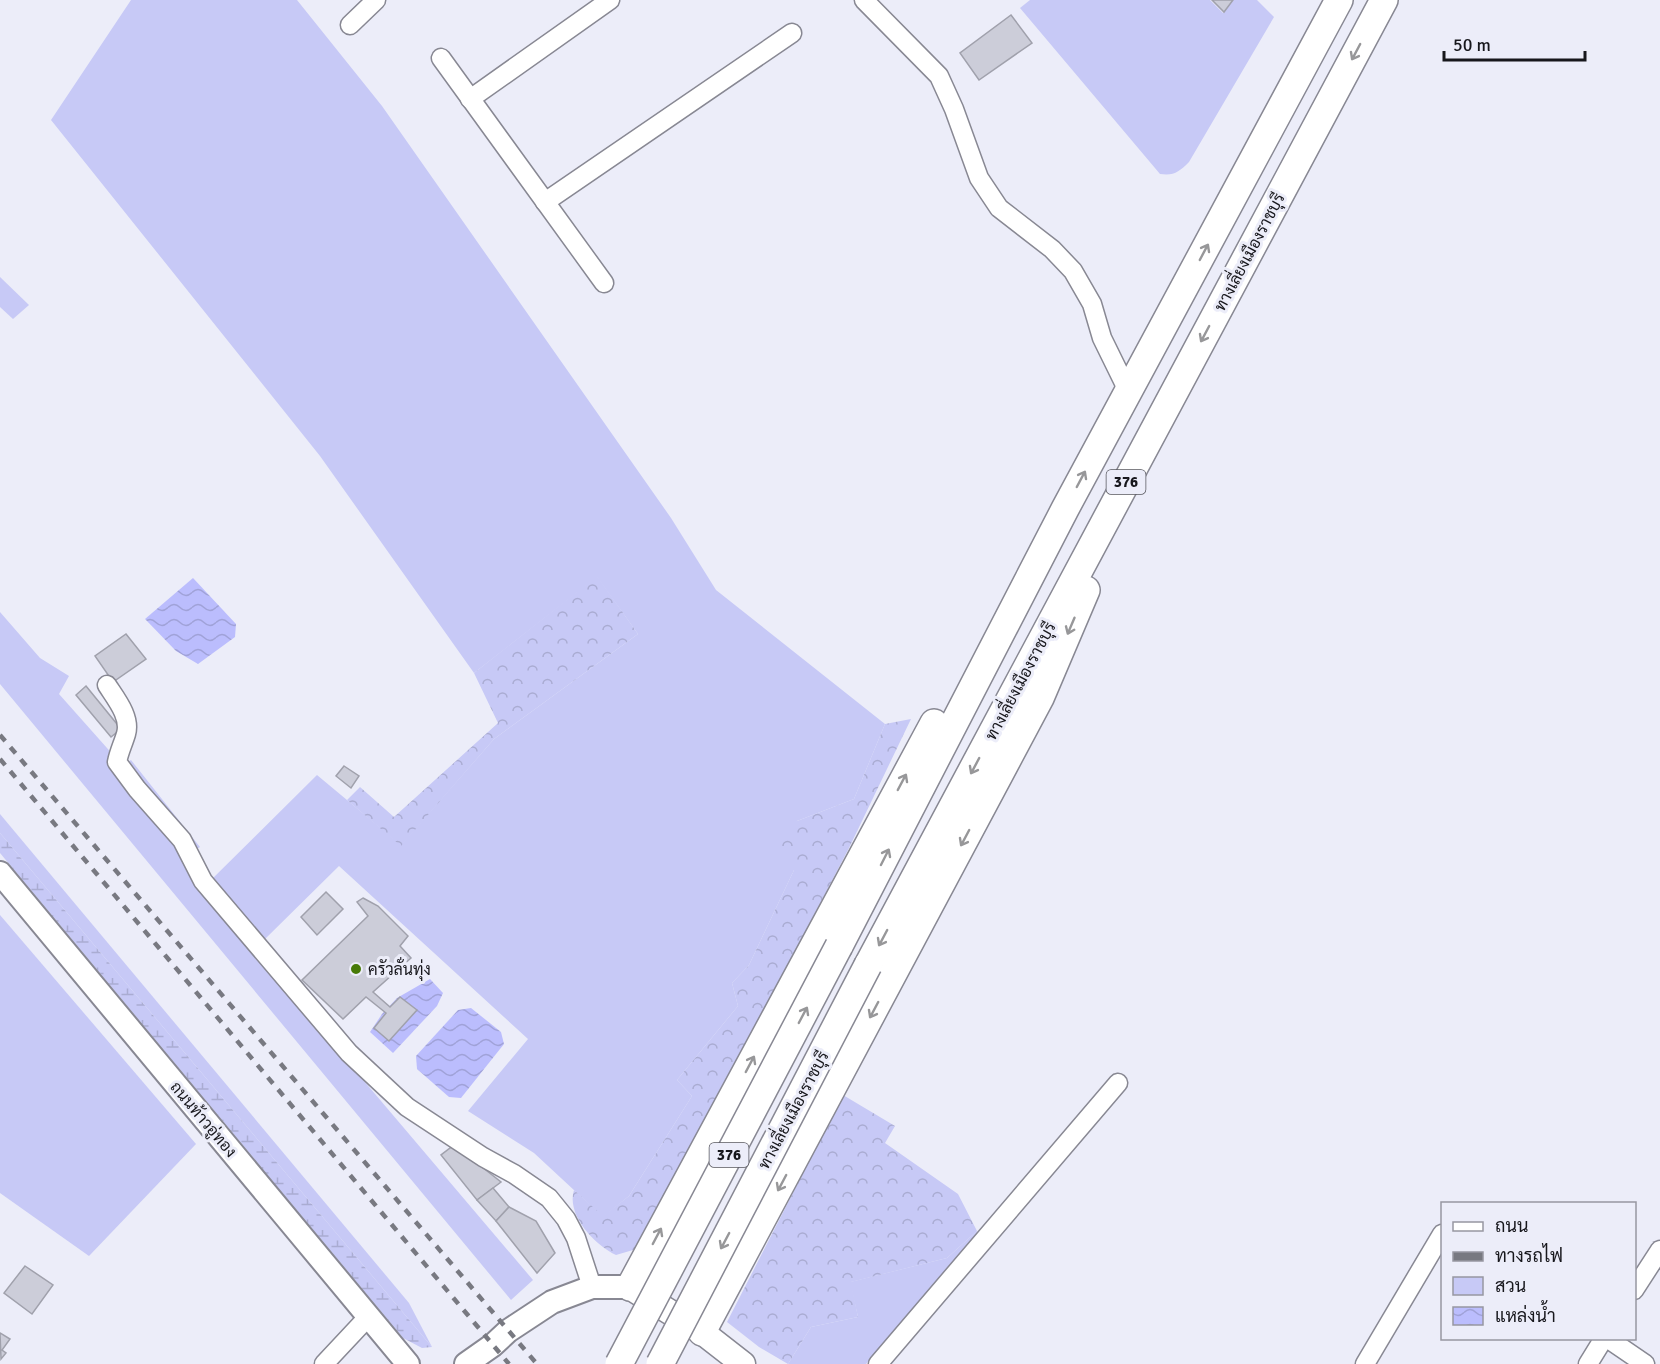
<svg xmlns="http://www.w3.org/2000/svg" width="1660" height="1364" viewBox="0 0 1660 1364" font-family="Signika,Sarabun,sans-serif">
	<defs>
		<pattern id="forest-crowns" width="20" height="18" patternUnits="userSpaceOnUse" patternTransform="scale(1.5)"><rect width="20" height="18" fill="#c7c9f6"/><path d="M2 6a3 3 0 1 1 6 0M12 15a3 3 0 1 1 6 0" fill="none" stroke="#aaacd2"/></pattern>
		<pattern id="wetland-marsh" width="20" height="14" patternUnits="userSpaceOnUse" patternTransform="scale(1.5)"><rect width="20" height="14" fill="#c7c9f6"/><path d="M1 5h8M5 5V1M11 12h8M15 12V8" fill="none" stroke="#aaacd2"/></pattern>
		<pattern id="water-waves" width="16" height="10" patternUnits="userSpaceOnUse" patternTransform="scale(1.5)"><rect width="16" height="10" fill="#bbbdfd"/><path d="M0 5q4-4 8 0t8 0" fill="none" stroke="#a0a2d8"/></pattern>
	</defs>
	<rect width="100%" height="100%" fill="#ecedf9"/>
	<g fill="#c7c9f6">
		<path d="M131 0H297L382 106 671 518 716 590 885 724 854 799 797 821 794 870 749 965 732 983 738 1006 677 1080 692 1096 629 1196 603 1217 534 1153 468 1111 528 1039 339 866 264 940 210 881 317 775 401 845 494 739 638 634 597 577 474 673 320 456 51 120Z"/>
		<path d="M1030 0H1210L1223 13 1233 0H1257L1274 17 1189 162C1179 172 1174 176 1160 174L1020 8Z"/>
		<path d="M0 277 29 305 13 319 0 307Z"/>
		<path d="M0 612 40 658 69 676 59 694 123 766 131 760 200 847 182 859 252 949 533 1280 511 1300 0 684Z"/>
		<path d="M0 814 409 1303 432 1347 0 833Z"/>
		<path d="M0 915 196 1144 89 1256 0 1193Z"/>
		<path d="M977 1231 981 1240 866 1364H788L811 1327 858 1317 850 1282 947 1258Z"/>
	</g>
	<g fill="url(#forest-crowns)">
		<path d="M597 576 638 634 494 739 401 846 347 800 360 787 394 817 498 723 474 673Z"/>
		<path d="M911 719 849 848 647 1236 633 1250 616 1255C595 1245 566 1215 574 1190L603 1216 629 1196 692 1096 677 1080 738 1006 732 983 749 965 794 870 779 841 797 821 854 799 885 724Z"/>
		<path d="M843 1095 895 1126 885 1143 958 1194 977 1231 947 1258 851 1282 858 1317 811 1327 788 1364 759 1347 727 1322Z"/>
	</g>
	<path fill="url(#wetland-marsh)" d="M0 833 432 1347 422 1348 403 1338 0 853Z"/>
	<g fill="url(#water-waves)">
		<path d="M193 578 236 624 235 637 198 664 176 651 145 619Z"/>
		<path d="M430 979 443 993 437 1006 393 1053 370 1032 382 1014 397 998Z"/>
		<path d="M471 1008 501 1032 504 1044 461 1098 449 1097 417 1069 416 1056 458 1010Z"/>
	</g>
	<g fill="#cccdd9" stroke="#a0a1ac" stroke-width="1.5">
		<path d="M1212 0H1233L1224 12Z"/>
		<path d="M1011 15 1032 43 979 80 960 53Z"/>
		<path d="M126 634 146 659 113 682 95 656Z"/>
		<path d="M86 686 121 729 111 737 76 695Z"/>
		<path d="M344 766 359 776 351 788 336 776Z"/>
		<path d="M326 892 343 909 317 935 301 917Z"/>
		<path d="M363 898 378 906 408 936 400 946 411 958 373 992 390 1007 400 997 417 1010 389 1041 374 1028 386 1013 366 997 343 1019 302 980 368 916 357 902Z"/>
		<path d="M454 1145 501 1182 477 1200 441 1155Z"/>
		<path d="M493 1188 509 1207 496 1221 477 1200Z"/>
		<path d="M509 1207 536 1221 555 1253 537 1273 496 1221Z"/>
		<path d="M25 1266 53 1285 32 1314 4 1293Z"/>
		<path d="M0 1333 10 1339 2 1350 6 1353 1 1359Z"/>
	</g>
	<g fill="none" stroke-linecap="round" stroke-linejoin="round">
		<g stroke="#888893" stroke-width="21">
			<g id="minor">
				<path d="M864 0 939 76 954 109 979 178 999 208 1052 249 1073 271 1092 304 1102 338 1128 391"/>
				<path d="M350 25 376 0"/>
				<path d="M441 58 604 283"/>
				<path d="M470 99 610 0"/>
				<path d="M545 202 792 33"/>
				<path d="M107 685C116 699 131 717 126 734 123 744 119 752 117 762L137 789 182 840 203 881 349 1053 407 1107 483 1157 514 1174 549 1198 566 1219 576 1238 592 1287"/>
				<path d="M1634 1290 1660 1250"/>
				<path d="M1607 1338 1645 1364"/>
				<path d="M324 1364 368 1317"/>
				<path d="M878 1364 1118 1083"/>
				<path d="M1365 1364 1442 1234"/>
				<path d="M1588 1364 1604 1338"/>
			</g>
		</g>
		<g stroke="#888893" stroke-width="26">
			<g id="tertiary">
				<path d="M0 873 408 1364"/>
				<path d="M466 1364 493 1345 508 1331 552 1302 592 1287H630"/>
			</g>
		</g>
		<g stroke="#888893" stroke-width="27">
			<path id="secondary" d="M636 1291 702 1332 743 1364"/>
		</g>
		<g stroke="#888893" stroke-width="30">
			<g id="primary">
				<path d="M839 946 1065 509 1339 0"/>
				<path d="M868 965 1384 0"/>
				<path d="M630 1287 934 723"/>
				<path d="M702 1332 1040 698 1086 590"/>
			</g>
		</g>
		<use href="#minor" stroke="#fff" stroke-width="18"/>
		<use href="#tertiary" stroke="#fff" stroke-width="22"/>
		<use href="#secondary" stroke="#fff" stroke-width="24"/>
		<use href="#primary" stroke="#fff" stroke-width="27"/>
		<g stroke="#787981" stroke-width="4.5" stroke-dasharray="8 8" stroke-linecap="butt">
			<path d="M0 735 537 1364"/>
			<path d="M0 759 509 1364"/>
		</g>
		<g stroke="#888893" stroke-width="30" stroke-linecap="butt">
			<g id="primary-bridge">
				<path d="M619 1364 839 946"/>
				<path d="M660 1364 868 965"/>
			</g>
		</g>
		<use href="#primary-bridge" stroke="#fff" stroke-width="27"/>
	</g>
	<defs><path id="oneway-shaft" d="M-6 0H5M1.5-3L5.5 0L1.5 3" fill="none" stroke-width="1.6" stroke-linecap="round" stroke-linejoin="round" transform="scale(1.5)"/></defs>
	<g stroke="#979799">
		<use href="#oneway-shaft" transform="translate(1356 52) rotate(118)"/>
		<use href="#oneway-shaft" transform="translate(1204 252) rotate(-62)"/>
		<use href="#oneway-shaft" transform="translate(1205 334) rotate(118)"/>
		<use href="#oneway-shaft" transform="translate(1081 479) rotate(-62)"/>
		<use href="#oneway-shaft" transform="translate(1071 626) rotate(113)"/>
		<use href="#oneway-shaft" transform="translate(975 766) rotate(118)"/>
		<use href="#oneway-shaft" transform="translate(902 782) rotate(-62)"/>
		<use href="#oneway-shaft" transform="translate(965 838) rotate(118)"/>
		<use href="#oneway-shaft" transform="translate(885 857) rotate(-63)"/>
		<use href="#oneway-shaft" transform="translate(883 938) rotate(118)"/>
		<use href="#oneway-shaft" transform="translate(874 1010) rotate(118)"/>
		<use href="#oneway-shaft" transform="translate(803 1015) rotate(-62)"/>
		<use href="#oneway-shaft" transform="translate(750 1064) rotate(-62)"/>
		<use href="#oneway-shaft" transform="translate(782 1183) rotate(118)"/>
		<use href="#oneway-shaft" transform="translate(657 1236) rotate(-62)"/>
		<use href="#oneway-shaft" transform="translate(725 1241) rotate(118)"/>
	</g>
	<circle fill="#477a08" stroke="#ecedf9" stroke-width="2" cx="356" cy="969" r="6"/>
	<g text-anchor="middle" stroke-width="6" stroke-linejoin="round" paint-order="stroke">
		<g fill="#ecedf9" stroke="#57575e" stroke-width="1.5">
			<rect x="1106.5" y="470" width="39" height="24" rx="4.5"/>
			<rect x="709.5" y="1143" width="39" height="24" rx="4.5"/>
		</g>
		<g font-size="15" font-weight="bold" fill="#17171c">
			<text x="1126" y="487">376</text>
			<text x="729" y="1160">376</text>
		</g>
		<g font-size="16" fill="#17171c" stroke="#ecedf9">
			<text transform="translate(1249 252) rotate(-62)" y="6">ทางเลี่ยงเมืองราชบุรี</text>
			<text transform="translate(1020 681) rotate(-62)" y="6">ทางเลี่ยงเมืองราชบุรี</text>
			<text transform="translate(793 1110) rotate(-62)" y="6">ทางเลี่ยงเมืองราชบุรี</text>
			<text transform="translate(204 1119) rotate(50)" y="6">ถนนท้าวอู่ทอง</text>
		</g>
		<g font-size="16" fill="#17171c" stroke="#ecedf9" text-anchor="start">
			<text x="368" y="975">ครัวลั่นทุ่ง</text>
		</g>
	</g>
	<rect x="1441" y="1202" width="195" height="138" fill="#ecedf9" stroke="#9797a1" stroke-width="1.5"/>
	<rect x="1453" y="1222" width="30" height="9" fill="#ffffff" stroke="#9797a1" stroke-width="1.5"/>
	<text x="1495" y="1232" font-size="18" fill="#17171c">ถนน</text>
	<rect x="1453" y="1252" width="30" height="9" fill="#787981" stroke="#9797a1" stroke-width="1.5"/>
	<text x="1495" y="1262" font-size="18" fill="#17171c">ทางรถไฟ</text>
	<rect x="1453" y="1277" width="30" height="18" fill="#c7c9f6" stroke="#9797a1" stroke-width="1.5"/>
	<text x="1495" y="1292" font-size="18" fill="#17171c">สวน</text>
	<rect x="1453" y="1307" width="30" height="18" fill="url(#water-waves)" stroke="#9797a1" stroke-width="1.5"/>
	<text x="1495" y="1322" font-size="18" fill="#17171c">แหล่งน้ำ</text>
	<path d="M1444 51v9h141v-9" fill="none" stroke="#17171c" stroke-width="3"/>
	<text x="1453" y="51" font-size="18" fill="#17171c" stroke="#ecedf9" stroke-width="4.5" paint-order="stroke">50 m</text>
</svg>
